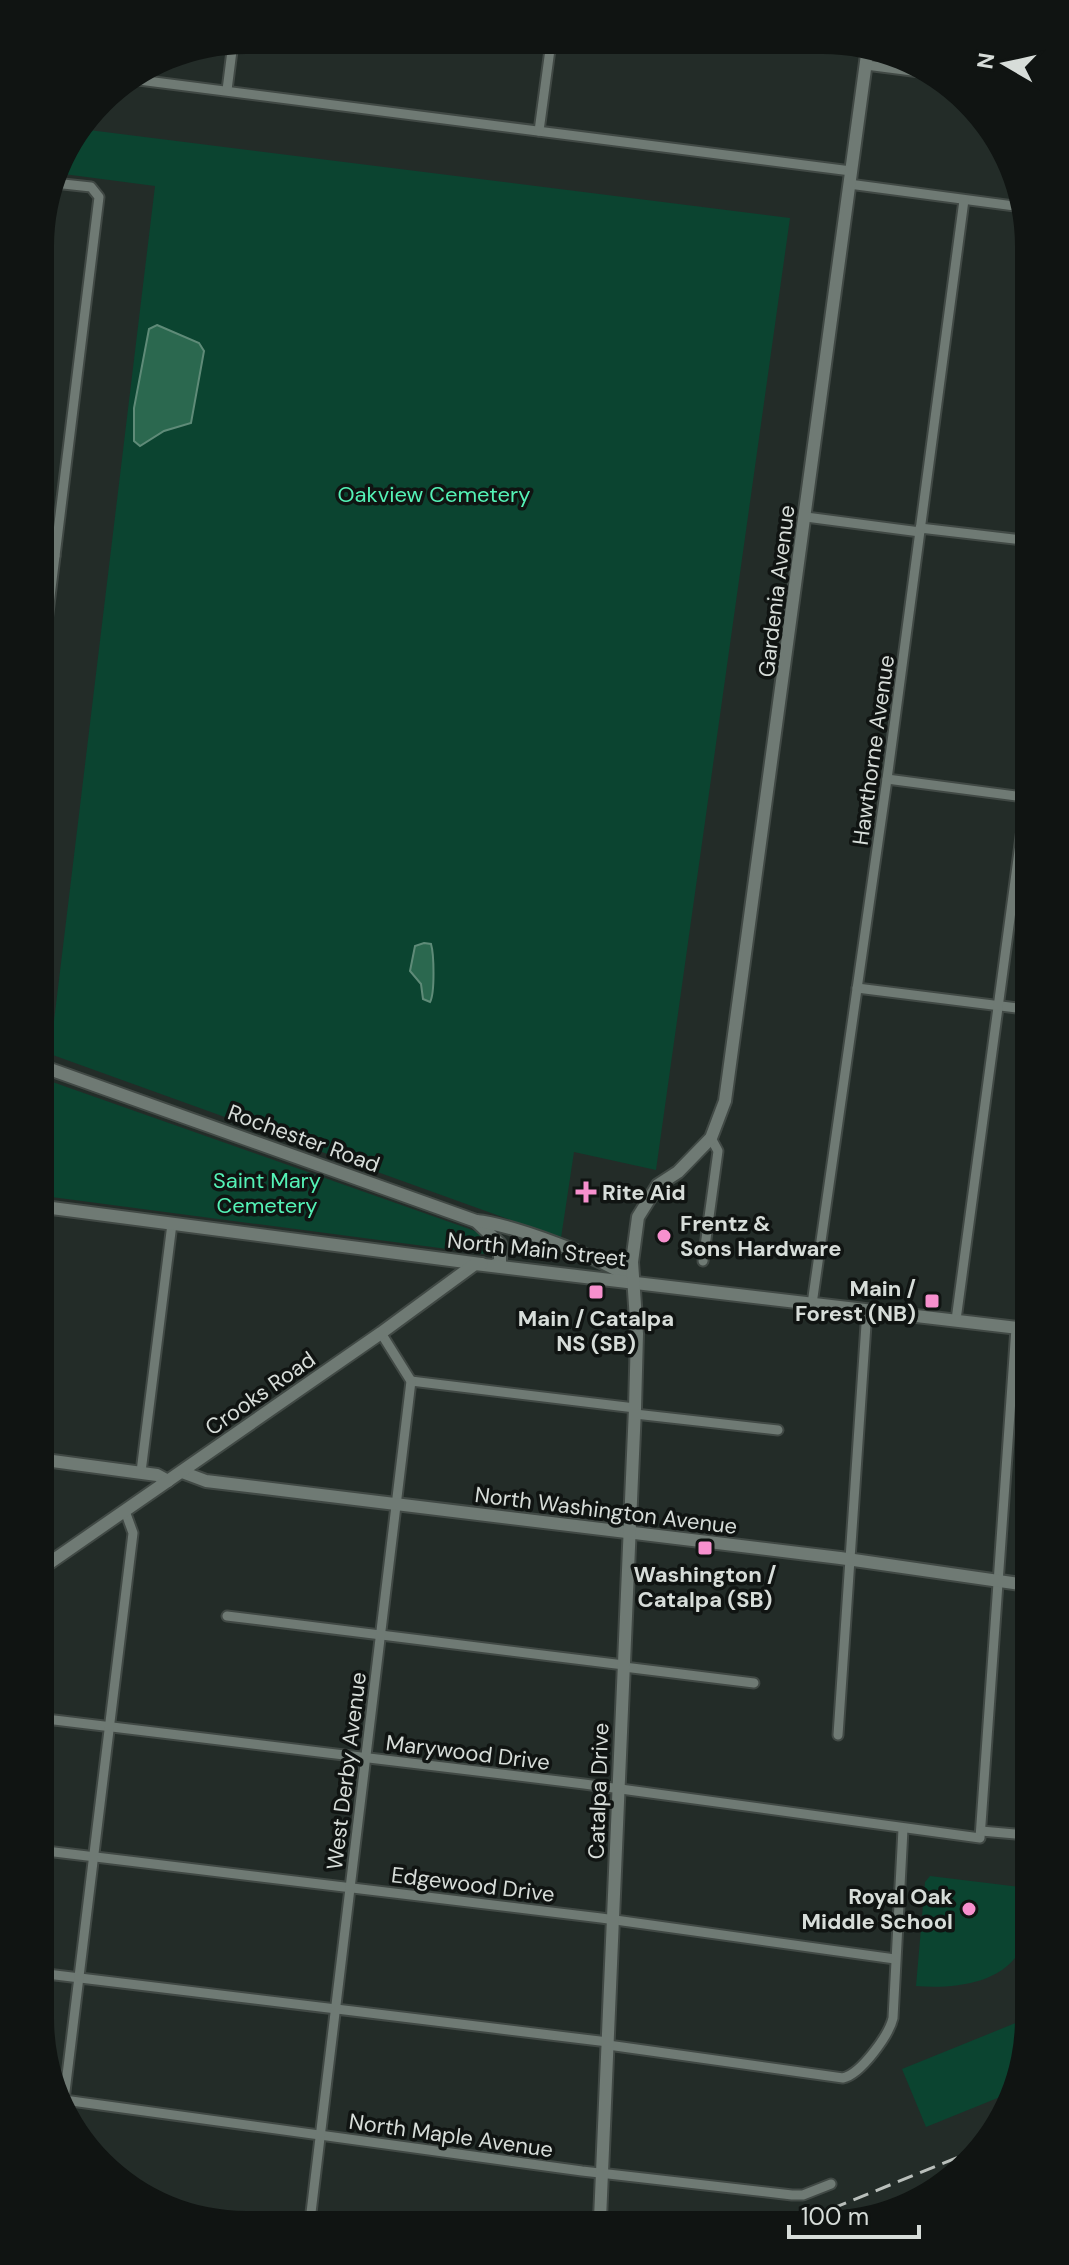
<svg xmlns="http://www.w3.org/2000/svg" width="1069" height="2265" viewBox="0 0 1069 2265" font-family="'DM Sans',sans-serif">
	<rect width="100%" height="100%" fill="#232c28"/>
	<g fill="#0b4430">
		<path d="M81 129 790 218 656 1170 574 1152 561 1238 50 1054 155 186 56 173 61 155Z"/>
		<path d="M44 1079 475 1231 492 1241V1246L485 1254 44 1196Z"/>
		<path d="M930 1876 1028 1888C1028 1902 1031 1919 1028 1932 1015 1983 959 1989 916 1986L925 1882Z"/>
		<path d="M1028 2018 1029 2033 1005 2095 926 2127 902 2069Z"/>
	</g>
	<g fill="#2b684f" stroke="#5f8b78" stroke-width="2">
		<path d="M157 325 199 343 204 351 191 423 164 431 140 446 134 441V408L149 329Z"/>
		<path d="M424 943 431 944C434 954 435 993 430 1002L423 999 421 984 410 971 415 946Z"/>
	</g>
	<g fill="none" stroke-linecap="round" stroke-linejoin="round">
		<g stroke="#414945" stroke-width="13">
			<g id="street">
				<path d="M866 65 920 72"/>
				<path d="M131 79 851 171"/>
				<path d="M227 90 233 43"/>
				<path d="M539 131 551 42"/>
				<path d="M849 184 1022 207"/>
				<path d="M806 517 920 532"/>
				<path d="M920 528 1023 540"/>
				<path d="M42 555 55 556"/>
				<path d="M42 662 99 197 91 187 54 183"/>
				<path d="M887 779 1024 797"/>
				<path d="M857 988 1025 1009"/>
				<path d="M703 1261 718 1151 711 1138"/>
				<path d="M812 1304 887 779 964 200"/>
				<path d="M956 1320 1024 814"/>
				<path d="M411 1381 635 1408"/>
				<path d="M635 1414 778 1430"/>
				<path d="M141 1472 172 1224"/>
				<path d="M227 1616 624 1665"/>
				<path d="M624 1667 754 1683"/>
				<path d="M46 1719 584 1784 980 1838 1016 1328"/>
				<path d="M838 1735 867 1310"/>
				<path d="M981 1831 1028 1835"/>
				<path d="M46 1851 601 1918 895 1959"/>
				<path d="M47 1974 608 2042"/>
				<path d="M608 2045 843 2078C861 2074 889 2035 893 2018L903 1829"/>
				<path d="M64 2100 582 2171 792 2195H803L831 2184"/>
				<path d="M64 2100 133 1533 125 1511"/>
				<path d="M310 2221 411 1381 381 1333"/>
			</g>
		</g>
		<g stroke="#414945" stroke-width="16">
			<g id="secondary">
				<path d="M44 1067 476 1221 500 1244V1266L495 1265"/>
				<path d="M44 1207 481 1264"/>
				<path d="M476 1221C511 1224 605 1259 633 1280"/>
				<path d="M475 1264 1026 1329"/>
				<path d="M45 1460 157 1475 168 1481"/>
				<path d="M182 1472 206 1481 840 1558 1027 1585"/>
				<path d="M45 1566 381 1333 475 1264H482"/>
				<path d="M600 2219 635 1408 637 1334 632 1262 638 1217 658 1185 678 1172 711 1138 725 1101 868 47"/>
			</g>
		</g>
		<use href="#street" stroke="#6f7a74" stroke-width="9"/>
		<use href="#secondary" stroke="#6f7a74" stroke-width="12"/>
		<path stroke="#b9bfbb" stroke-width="3" stroke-dasharray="16 8" stroke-linecap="butt" d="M809 2218 983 2147"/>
	</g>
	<g fill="#f790ce" stroke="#101412" stroke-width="3">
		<path d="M582 1180h8v8h8v8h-8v8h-8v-8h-8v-8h8z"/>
		<circle cx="664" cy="1236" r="8"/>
		<rect x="588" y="1284" width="16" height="16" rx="4"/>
		<rect x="924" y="1293" width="16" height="16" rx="4"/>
		<rect x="697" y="1540" width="16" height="16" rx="4"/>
		<circle cx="969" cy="1909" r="8"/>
	</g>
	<g text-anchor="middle" stroke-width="7" stroke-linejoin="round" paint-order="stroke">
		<g font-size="22" fill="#54f2b6" stroke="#101412">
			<text x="434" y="502">Oakview Cemetery</text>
			<text x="267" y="1188">Saint Mary<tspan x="267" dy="25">Cemetery</tspan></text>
		</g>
		<g font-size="22" fill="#d7ddd9" stroke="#101412">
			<text transform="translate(776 591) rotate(-83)" y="8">Gardenia Avenue</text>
			<text transform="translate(873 750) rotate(-82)" y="8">Hawthorne Avenue</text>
			<text transform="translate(304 1138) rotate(20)" y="8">Rochester Road</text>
			<text transform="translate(537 1249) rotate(6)" y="8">North Main Street</text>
			<text transform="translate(260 1393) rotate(-35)" y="8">Crooks Road</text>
			<text transform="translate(606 1510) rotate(7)" y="8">North Washington Avenue</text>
			<text transform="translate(468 1752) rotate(7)" y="8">Marywood Drive</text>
			<text transform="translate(346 1771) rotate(-83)" y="8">West Derby Avenue</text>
			<text transform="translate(598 1791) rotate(-88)" y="8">Catalpa Drive</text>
			<text transform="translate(473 1884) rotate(7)" y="8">Edgewood Drive</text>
			<text transform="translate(451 2135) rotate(8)" y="8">North Maple Avenue</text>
		</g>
		<g font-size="22" font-weight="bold" fill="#d7ddd9" stroke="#101412" text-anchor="start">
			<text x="602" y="1200">Rite Aid</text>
			<text x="680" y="1231">Frentz &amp;<tspan x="680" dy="25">Sons Hardware</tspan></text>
			<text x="916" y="1296" text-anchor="end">Main /<tspan x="916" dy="25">Forest (NB)</tspan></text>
			<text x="596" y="1326" text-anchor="middle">Main / Catalpa<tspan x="596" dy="25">NS (SB)</tspan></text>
			<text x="705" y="1582" text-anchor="middle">Washington /<tspan x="705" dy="25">Catalpa (SB)</tspan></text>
			<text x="953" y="1904" text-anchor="end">Royal Oak<tspan x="953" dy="25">Middle School</tspan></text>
		</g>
	</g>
	<path d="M0 0H1069V2265H0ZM246 54H823A192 192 0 0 1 1015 246V2019A192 192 0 0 1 823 2211H246A192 192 0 0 1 54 2019V246A192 192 0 0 1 246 54Z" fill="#101412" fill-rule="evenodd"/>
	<g transform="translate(1005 64) rotate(279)" stroke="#101412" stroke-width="6" paint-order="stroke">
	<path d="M0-6L14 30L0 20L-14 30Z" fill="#d7ddd9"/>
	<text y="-12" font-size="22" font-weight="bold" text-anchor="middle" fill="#d7ddd9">N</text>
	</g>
	<path d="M789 2225v12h130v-12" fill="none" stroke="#d7ddd9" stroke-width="4"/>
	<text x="801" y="2225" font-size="24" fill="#d7ddd9" stroke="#101412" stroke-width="6" paint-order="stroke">100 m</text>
</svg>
